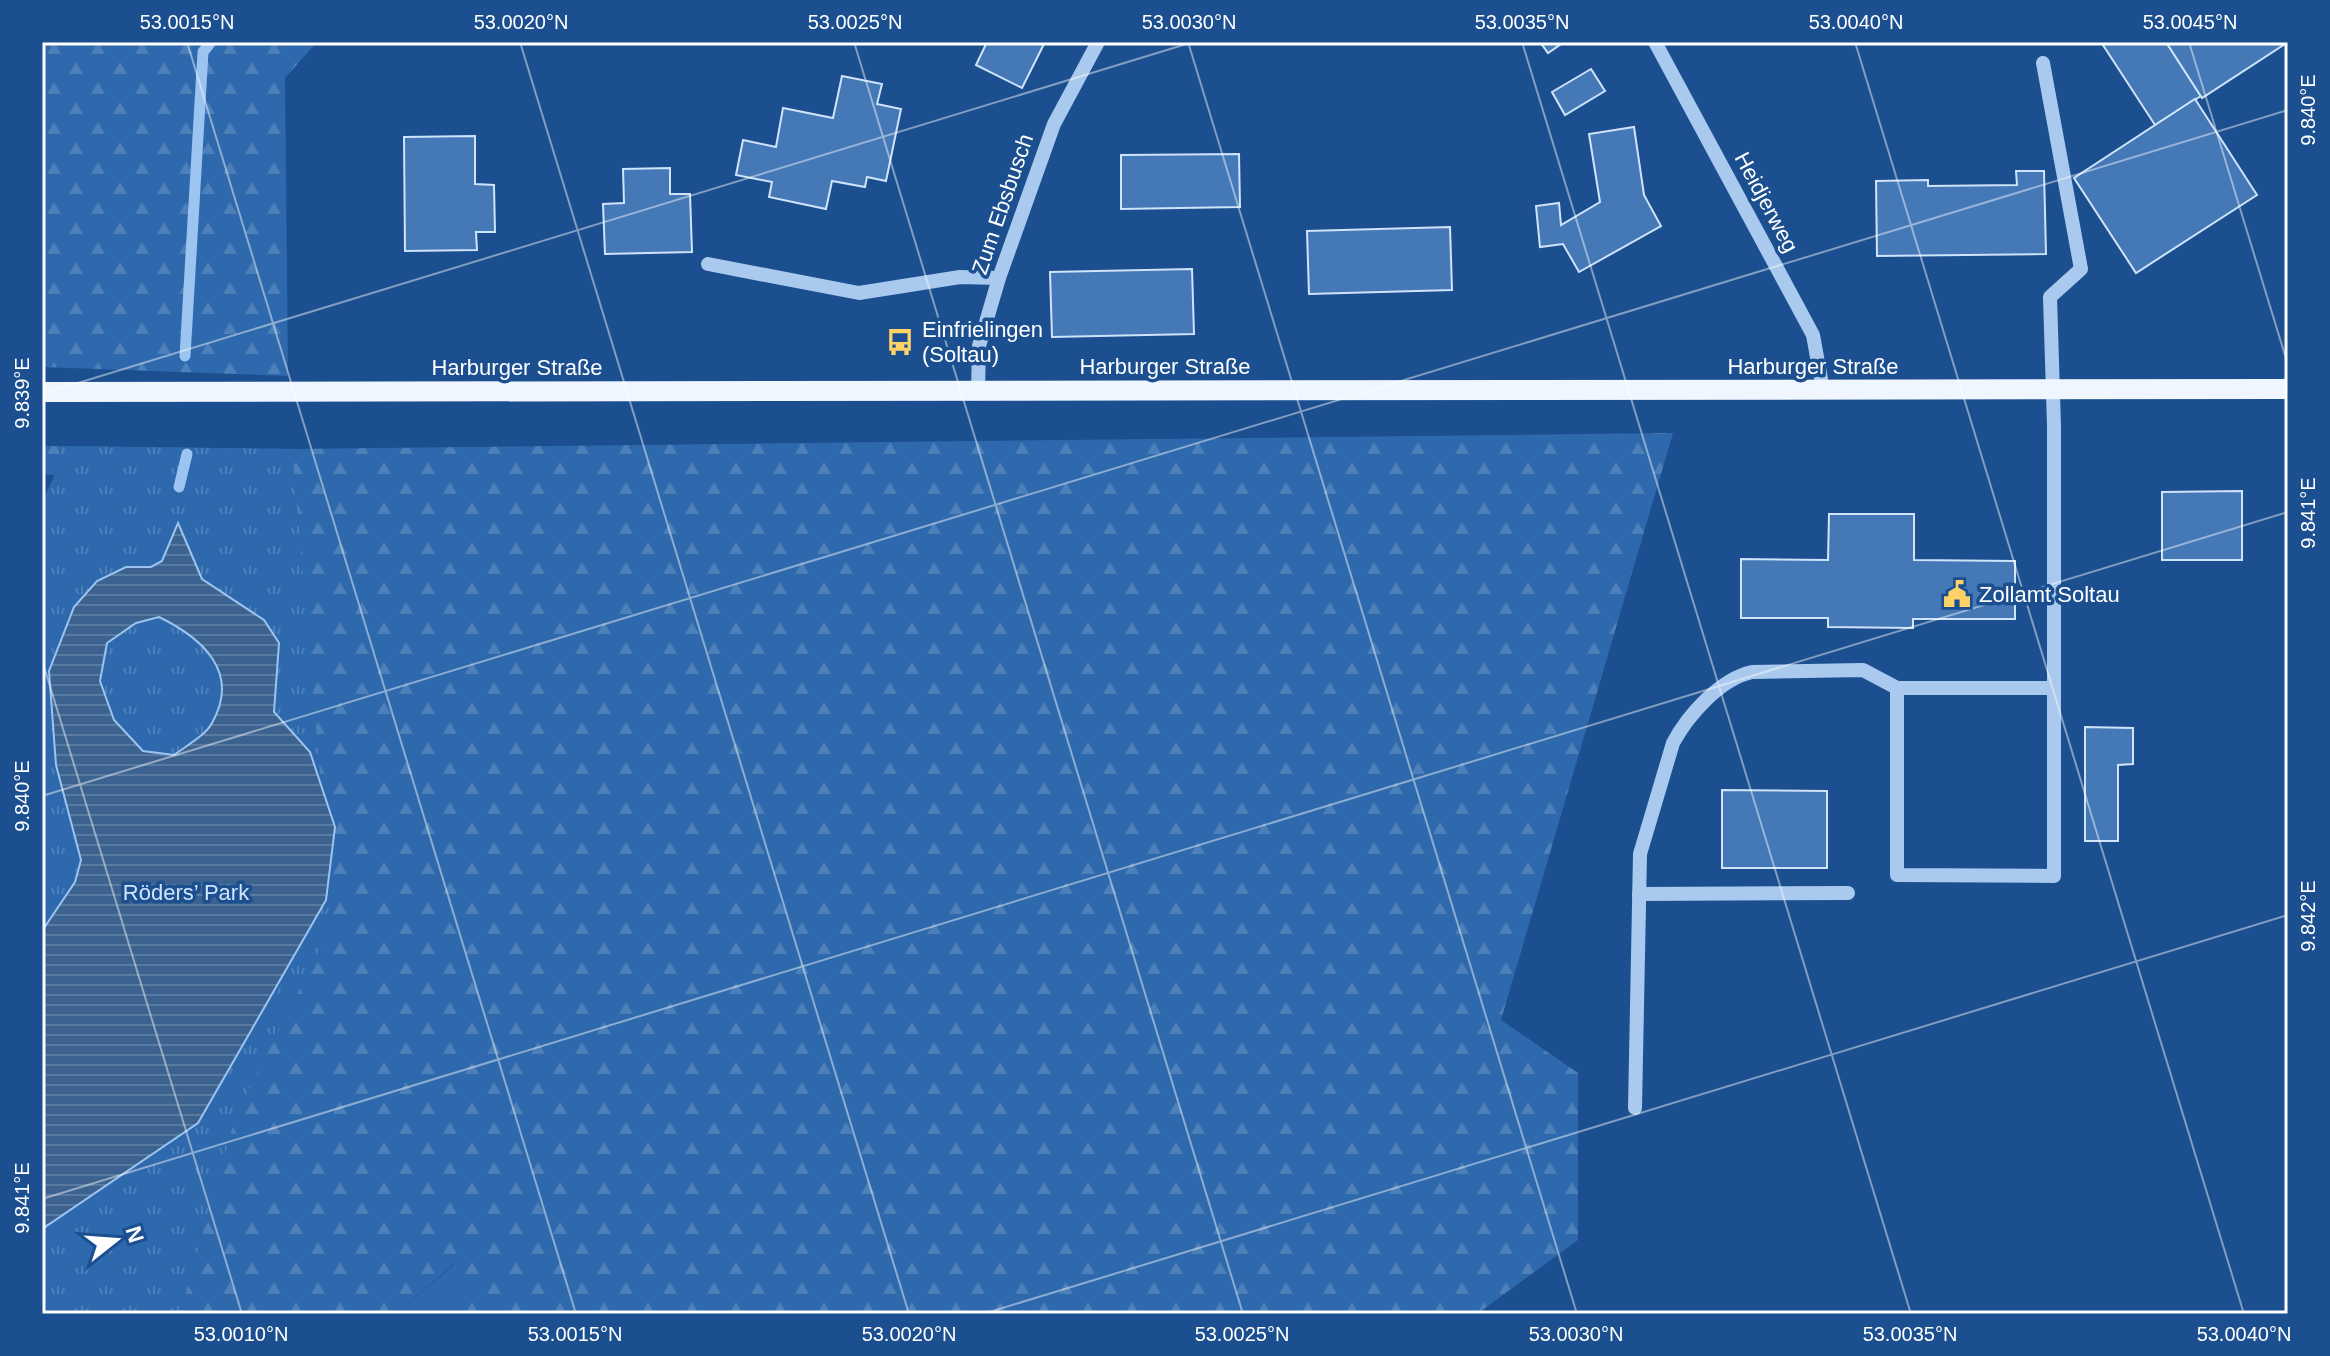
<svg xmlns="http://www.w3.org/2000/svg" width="2330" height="1356" viewBox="0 0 2330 1356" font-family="Arial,sans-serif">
	<defs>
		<pattern id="forest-firs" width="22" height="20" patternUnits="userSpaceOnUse" patternTransform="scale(2)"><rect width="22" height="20" fill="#2e69ad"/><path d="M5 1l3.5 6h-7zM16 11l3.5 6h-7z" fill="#4d80b9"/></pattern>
		<pattern id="park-tufts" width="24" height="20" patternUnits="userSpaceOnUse" patternTransform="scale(2)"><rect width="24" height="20" fill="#2e69ad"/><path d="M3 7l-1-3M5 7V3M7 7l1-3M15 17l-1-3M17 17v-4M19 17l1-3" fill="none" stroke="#4d80b9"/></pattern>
		<pattern id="water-rules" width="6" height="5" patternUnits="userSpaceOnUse" patternTransform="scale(2)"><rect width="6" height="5" fill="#3c6290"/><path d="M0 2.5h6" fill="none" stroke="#597aa1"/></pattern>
	</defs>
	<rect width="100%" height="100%" fill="#1b4f8f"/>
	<path fill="#2e69ad" d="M455 1264 462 1314H395Z"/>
	<g fill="url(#forest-firs)">
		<path d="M42 42H317L285 78 288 376 42 367Z"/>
		<path d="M1673 433 1501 1020 1578 1073V1240L1477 1314H462L454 1264 395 1314H42V502L55 475 42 474V446L292 449Z"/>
	</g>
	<path fill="url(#park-tufts)" d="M60 446 292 449 333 923 236 1115 180 1314H42V502L55 474Z"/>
	<path fill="url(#water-rules)" stroke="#9cc4f0" stroke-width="2" fill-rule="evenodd" d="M178 523 202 579 264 620 279 643 274 712 310 752 335 827 326 900 198 1123 42 1229V931L75 882 81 860 56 765 49 671 74 607 97 581 126 567H151L162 561ZM159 617C202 638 241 672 212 723 206 735 186 746 174 755L143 751 114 720 100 681 107 643 136 623Z"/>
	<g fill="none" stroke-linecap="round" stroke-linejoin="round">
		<g stroke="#9cc4f0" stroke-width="11">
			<path d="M185 356 203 52 211 42"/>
			<path d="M179 487 187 454"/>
		</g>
	</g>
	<g fill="#4478b7" stroke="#cfe3fa" stroke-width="2">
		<path d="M987 42H1045L1022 88 976 65Z"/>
		<path d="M1540 42H1564L1548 53Z"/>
		<path d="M2101 42H2166L2201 96 2155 125Z"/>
		<path d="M2166 42H2288L2202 98Z"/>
		<path d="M1591 69 1605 91 1565 115 1552 92Z"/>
		<path d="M842 76 882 84 877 104 901 109 886 181 867 177 865 187 832 181 826 209 769 197 772 182 736 175 743 140 776 147 783 108 833 118Z"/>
		<path d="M2195 99 2257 195 2136 273 2074 178Z"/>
		<path d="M1634 127 1644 195 1661 226 1579 272 1563 244 1540 247 1536 206 1559 203 1561 225 1600 202 1589 134Z"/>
		<path d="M475 136V184L494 185 495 232H476L477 250 405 251 404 137Z"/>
		<path d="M1239 154 1240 207 1121 209V155Z"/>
		<path d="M670 168V194H690L692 252 605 254 603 204 624 203 623 169Z"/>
		<path d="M2016 171H2044L2046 254 1877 256 1876 181 1928 180V186L2017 185Z"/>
		<path d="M1450 227 1452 290 1309 294 1307 231Z"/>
		<path d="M1192 269 1194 334 1052 337 1050 272Z"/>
		<path d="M2242 491V560H2162V492Z"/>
		<path d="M1829 514H1914V560L2015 561V619H1913V628L1828 627V618H1741V559L1828 560Z"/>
		<path d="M2085 727 2133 728V764L2118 765V841H2085Z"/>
		<path d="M1722 790 1827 791V868H1722Z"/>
	</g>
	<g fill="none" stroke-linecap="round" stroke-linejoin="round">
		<g stroke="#a9c9ee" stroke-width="14">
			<path d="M1655 42 1813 335 1823 390"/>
			<path d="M2043 63 2081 269 2050 297 2054 426V876L1897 875V688H2053"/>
			<path d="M708 264 859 293 960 277 999 278"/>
			<path d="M978 391 979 346 999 278 1054 124 1098 42"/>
			<path d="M1639 894 1848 893"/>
			<path d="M1635 1108 1640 854 1673 743C1688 715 1720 679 1752 672L1863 670 1897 688"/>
		</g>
		<path stroke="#f0f6ff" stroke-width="20" d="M42 392 2288 389"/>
	</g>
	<path fill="none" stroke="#fff" stroke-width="2" stroke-opacity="0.45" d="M187 42 576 1314M520 42 909 1314M854 42 1243 1314M1188 42 1577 1314M1522 42 1911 1314M1855 42 2244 1314M2189 42 2288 365M42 394 1193 42M42 660 242 1314M42 796 2288 110M42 1199 2288 512M983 1314 2288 915"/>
	<defs>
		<g id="bus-bare" transform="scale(2.16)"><path d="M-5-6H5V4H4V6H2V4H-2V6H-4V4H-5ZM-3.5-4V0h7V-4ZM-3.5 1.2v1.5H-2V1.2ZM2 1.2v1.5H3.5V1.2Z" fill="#ffd166" stroke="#1b4f8f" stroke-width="2.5" paint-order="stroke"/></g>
		<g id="civic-bare" transform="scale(2.16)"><path d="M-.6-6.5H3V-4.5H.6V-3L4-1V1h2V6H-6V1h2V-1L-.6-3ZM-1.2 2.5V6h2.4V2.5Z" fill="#ffd166" stroke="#1b4f8f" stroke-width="2.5" paint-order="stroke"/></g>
	</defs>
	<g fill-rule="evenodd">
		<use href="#bus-bare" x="900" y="342"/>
		<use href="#civic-bare" x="1957" y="594"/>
	</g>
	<g text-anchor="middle" stroke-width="7" stroke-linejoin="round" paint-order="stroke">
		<g font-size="22" fill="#fff" stroke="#1b4f8f">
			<text transform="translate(1767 202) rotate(62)" y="8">Heidjerweg</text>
			<text transform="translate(1002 204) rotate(-71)" y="8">Zum Ebsbusch</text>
			<text x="1165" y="374">Harburger Straße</text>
			<text x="1813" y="374">Harburger Straße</text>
			<text x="517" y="375">Harburger Straße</text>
		</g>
		<g font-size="22" fill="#fff" stroke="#1b4f8f" text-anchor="start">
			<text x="922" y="337">Einfrielingen<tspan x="922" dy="25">(Soltau)</tspan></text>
			<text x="1979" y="602">Zollamt Soltau</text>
		</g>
		<g font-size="22" fill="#cfe3fa" stroke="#1b4f8f">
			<text x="186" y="900">Röders’ Park</text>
		</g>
	</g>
	<rect width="2330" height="1356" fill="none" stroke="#1b4f8f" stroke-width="88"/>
	<g transform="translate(116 1240) rotate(73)" stroke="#1b4f8f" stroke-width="6" paint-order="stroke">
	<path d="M0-6L14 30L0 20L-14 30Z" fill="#ffffff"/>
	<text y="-12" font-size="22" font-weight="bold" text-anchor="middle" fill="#ffffff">N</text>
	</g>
	<rect x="44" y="44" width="2242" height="1268" fill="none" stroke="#fff" stroke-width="3"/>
	<g font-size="20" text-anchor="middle" fill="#fff">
		<text x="187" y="29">53.0015°N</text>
		<text x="521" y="29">53.0020°N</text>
		<text x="855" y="29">53.0025°N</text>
		<text x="1189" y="29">53.0030°N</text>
		<text x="1522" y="29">53.0035°N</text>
		<text x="1856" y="29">53.0040°N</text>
		<text x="2190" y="29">53.0045°N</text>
		<text transform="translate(2308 110) rotate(-90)" y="7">9.840°E</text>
		<text transform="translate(22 393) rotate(-90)" y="7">9.839°E</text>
		<text transform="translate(2308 513) rotate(-90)" y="7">9.841°E</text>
		<text transform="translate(22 796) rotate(-90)" y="7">9.840°E</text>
		<text transform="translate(2308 916) rotate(-90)" y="7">9.842°E</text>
		<text transform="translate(22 1198) rotate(-90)" y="7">9.841°E</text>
		<text x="241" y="1341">53.0010°N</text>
		<text x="575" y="1341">53.0015°N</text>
		<text x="909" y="1341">53.0020°N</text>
		<text x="1242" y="1341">53.0025°N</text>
		<text x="1576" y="1341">53.0030°N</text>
		<text x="1910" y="1341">53.0035°N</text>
		<text x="2244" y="1341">53.0040°N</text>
	</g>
</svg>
